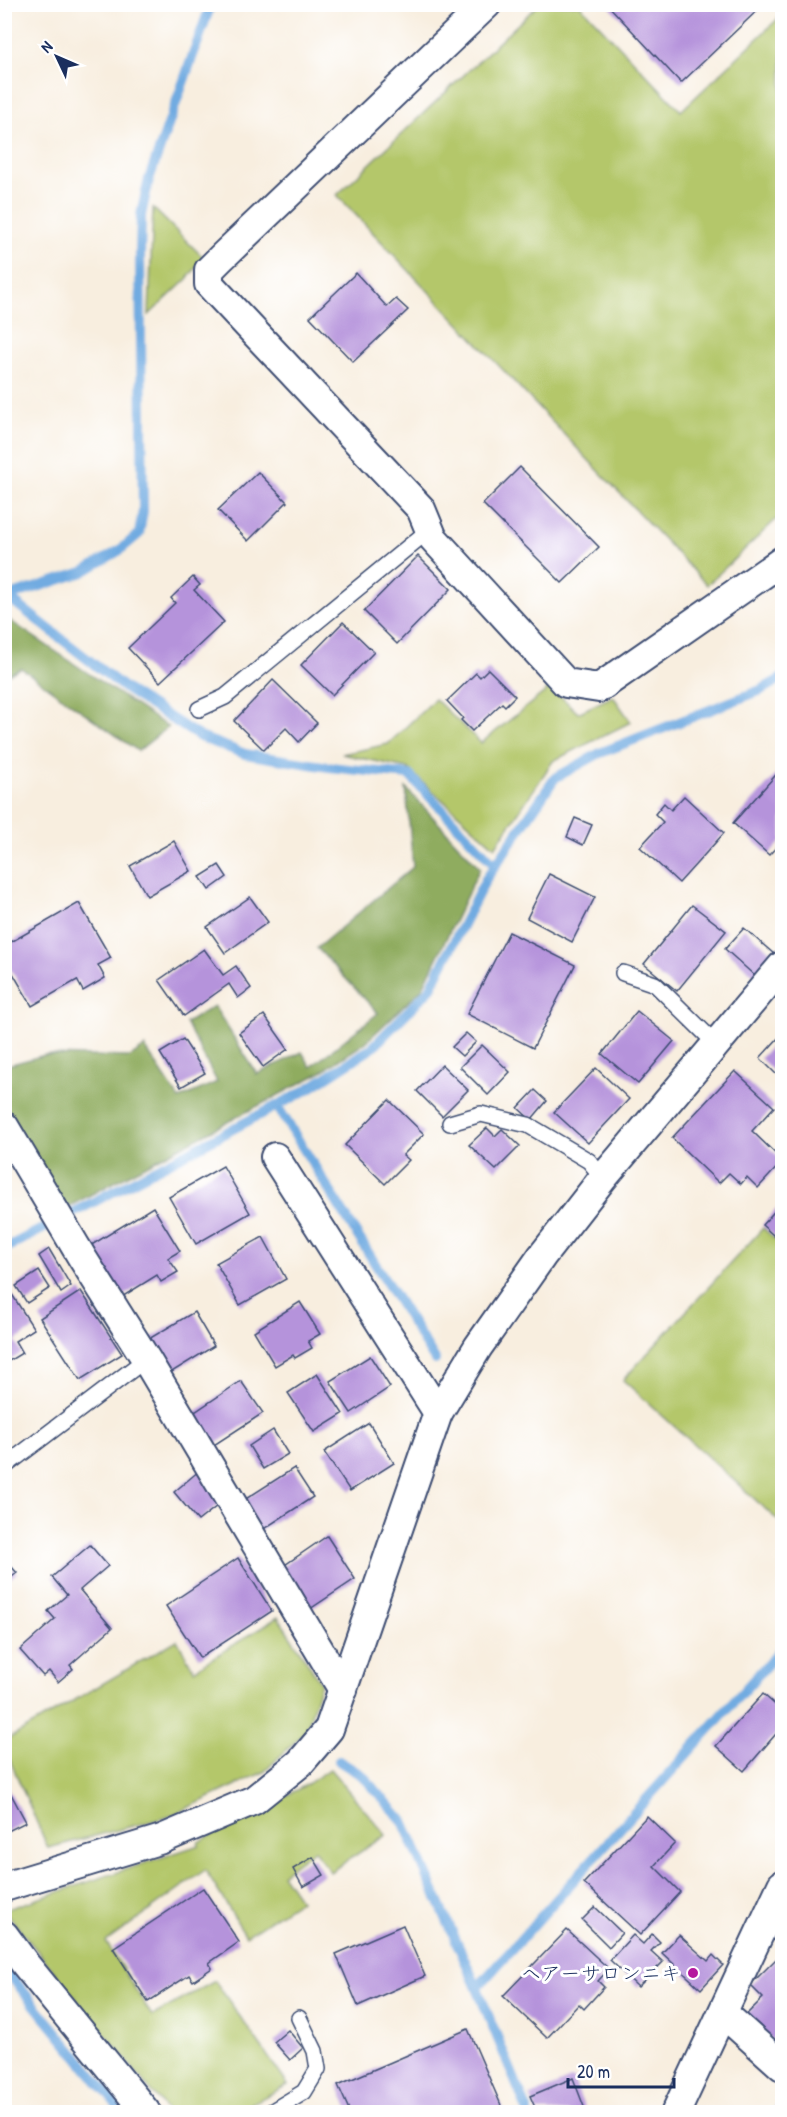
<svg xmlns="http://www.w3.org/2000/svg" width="787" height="2117" viewBox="0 0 787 2117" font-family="'Patrick Hand','Klee One',sans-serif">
	<rect width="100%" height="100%" fill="#fff"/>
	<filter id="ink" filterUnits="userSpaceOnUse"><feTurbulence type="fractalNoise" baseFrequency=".0167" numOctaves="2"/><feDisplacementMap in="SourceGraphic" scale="12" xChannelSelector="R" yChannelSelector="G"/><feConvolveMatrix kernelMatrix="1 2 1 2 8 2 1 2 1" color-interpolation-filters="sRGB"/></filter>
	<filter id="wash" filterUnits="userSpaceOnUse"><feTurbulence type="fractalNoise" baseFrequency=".008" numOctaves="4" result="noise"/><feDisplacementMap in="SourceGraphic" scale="24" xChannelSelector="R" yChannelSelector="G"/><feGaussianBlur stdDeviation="1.35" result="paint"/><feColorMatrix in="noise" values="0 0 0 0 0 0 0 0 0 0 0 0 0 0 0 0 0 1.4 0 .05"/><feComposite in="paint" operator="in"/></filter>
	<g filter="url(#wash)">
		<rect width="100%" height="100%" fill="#f8eedf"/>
		<g fill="#b4c76b" stroke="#687b64" stroke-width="1.5">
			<path d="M538 5H580L681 111 782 15V514L707 585 337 195Z"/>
			<path d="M153 208 204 258 187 279 149 315Z"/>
			<path d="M551 687 578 713 613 696 631 722 553 761 495 847 407 768 342 754 388 744 435 699 481 743Z"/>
			<path d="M763 1228 782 1246V1524L623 1380Z"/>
			<path d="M278 1617 321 1683 306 1731 264 1772 168 1817 48 1848 5 1749V1741L177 1640 194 1670Z"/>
			<path d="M330 1769 386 1835 330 1872 314 1850 282 1874 300 1900 246 1936 205 1870 106 1942 152 2016 215 1981 288 2085 235 2112H168L4 1910 199 1845 198 1842 306 1785Z"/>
		</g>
		<g fill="#8fac5f" stroke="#556e5e" stroke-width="1.5">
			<path d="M9 620 168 727 138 751 21 668 5 676V622Z"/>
			<path d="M406 788 480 868 422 989 365 1043 318 1074 64 1209 5 1108 4 1066 45 1055 130 1057 145 1047 179 1099 217 1082 186 1023 214 1006 257 1074 302 1052 311 1067 378 1013 317 948 413 867Z"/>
		</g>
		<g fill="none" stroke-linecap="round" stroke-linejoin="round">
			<g stroke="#71abe1" stroke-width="10">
				<path d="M8 597 127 690 200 737 245 754 329 767 409 775 495 865"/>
				<path d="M4 598 83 572 120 550 139 534 143 511 140 255 141 215 149 179 211 4"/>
				<path d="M277 1106 435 1360"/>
				<path d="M4 1249 305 1091 372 1048 430 989 486 879 555 778 600 753 761 690 782 678"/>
				<path d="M339 1761 363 1776 403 1821 477 1988 528 2112"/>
				<path d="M4 1968 123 2112"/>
				<path d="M477 1988 782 1648"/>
				<path d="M777 2112 782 2107"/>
			</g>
		</g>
		<g id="blocks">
			<g fill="#b593db">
				<path d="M607 4H764L681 83Z"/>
				<path d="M356 273 387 307 396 299 408 310 353 362 310 317Z"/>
				<path d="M520 467 599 547 562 583 483 504Z"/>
				<path d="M258 472 287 502 248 541 218 510Z"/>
				<path d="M418 556 451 589 397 644 364 611Z"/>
				<path d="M193 577 200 585 194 590 224 622 160 682 128 648 175 603 171 598Z"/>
				<path d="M343 622 374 652 332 695 301 665Z"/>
				<path d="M488 669 515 696 505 706 502 703 472 731 461 720 463 718 447 701 476 673 480 677Z"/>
				<path d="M273 680 317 723 299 742 286 728 264 750 234 721Z"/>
				<path d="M782 768V841L769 855 733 823Z"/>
				<path d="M684 796 724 833 679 883 640 847 663 822 655 814 664 803 671 810Z"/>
				<path d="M575 818 592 825 583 845 567 837Z"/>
				<path d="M174 841 191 871 147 896 130 866Z"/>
				<path d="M219 865 227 877 209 890 200 877Z"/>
				<path d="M549 874 595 897 572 942 527 918Z"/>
				<path d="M250 897 268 922 225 953 207 927Z"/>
				<path d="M79 903 111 958 98 965 105 978 83 991 77 980 32 1006 4 958V946Z"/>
				<path d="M692 905 726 931 677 991 644 964Z"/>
				<path d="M744 928 774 954 755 976 725 949Z"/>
				<path d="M509 932 575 965 533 1048 467 1014Z"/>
				<path d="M204 949 223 975 236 966 251 988 238 998 229 984 184 1016 159 980Z"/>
				<path d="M637 1011 674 1041 638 1084 602 1054Z"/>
				<path d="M264 1015 288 1049 263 1067 239 1033Z"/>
				<path d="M466 1033 476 1042 462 1056 452 1047Z"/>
				<path d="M782 1034V1080L760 1058Z"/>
				<path d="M183 1039 205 1073 181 1087 160 1053Z"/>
				<path d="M482 1045 510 1072 488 1095 460 1067Z"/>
				<path d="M442 1065 468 1090 442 1116 417 1091Z"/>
				<path d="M596 1068 629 1099 588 1143 554 1112Z"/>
				<path d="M735 1071 774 1107 752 1131 782 1160V1162L758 1188 747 1177 741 1184 729 1173 719 1183 672 1138Z"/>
				<path d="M535 1090 547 1101 531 1120 518 1108Z"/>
				<path d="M389 1100 424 1134 403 1155 409 1160 385 1184 345 1145Z"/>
				<path d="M487 1128 495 1136 502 1129 520 1146 496 1170 469 1145Z"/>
				<path d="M223 1166 250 1213 196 1244 169 1197Z"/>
				<path d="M782 1203V1243L762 1225Z"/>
				<path d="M153 1207 180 1251 168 1258 178 1272 161 1282 157 1275 117 1300 85 1249Z"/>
				<path d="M263 1237 286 1279 240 1305 216 1263Z"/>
				<path d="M49 1249 71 1286 61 1293 39 1256Z"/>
				<path d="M39 1271 50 1288 27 1303 16 1286Z"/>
				<path d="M6 1285 34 1329 15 1341 22 1353 4 1364V1286Z"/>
				<path d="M81 1291 122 1354 80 1380 40 1318Z"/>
				<path d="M300 1302 320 1334 308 1341 312 1348 295 1358 293 1355 275 1366 254 1331Z"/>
				<path d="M194 1312 214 1346 167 1375 147 1340Z"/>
				<path d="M370 1356 390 1387 351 1413 330 1381Z"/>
				<path d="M317 1374 343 1414 314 1432 288 1393Z"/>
				<path d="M241 1381 263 1413 214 1445 192 1414Z"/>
				<path d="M369 1423 394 1463 350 1491 324 1452Z"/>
				<path d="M273 1430 288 1454 263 1469 249 1446Z"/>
				<path d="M294 1468 313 1497 259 1532 241 1502Z"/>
				<path d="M200 1470 222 1502 198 1521 174 1492Z"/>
				<path d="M327 1536 355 1579 310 1609 282 1567Z"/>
				<path d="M90 1545 108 1566 80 1590 112 1628 70 1665 73 1669 58 1682 49 1671 43 1676 20 1650 55 1619 48 1611 67 1595 52 1577Z"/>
				<path d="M4 1558 17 1573 4 1583Z"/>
				<path d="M238 1558 272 1611 200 1658 166 1606Z"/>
				<path d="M763 1694 782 1711V1727L744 1771 716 1746Z"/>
				<path d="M4 1781 26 1822 4 1833Z"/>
				<path d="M647 1816 675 1843 654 1866 680 1892 640 1935 584 1883Z"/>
				<path d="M313 1857 324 1875 303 1887 293 1869Z"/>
				<path d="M203 1888 239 1942 209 1963 212 1968 193 1981 189 1975 148 2002 113 1948Z"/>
				<path d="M595 1907 622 1933 609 1947 582 1920Z"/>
				<path d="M403 1925 425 1976 358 2006 336 1954Z"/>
				<path d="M567 1930 609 1969 598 1981 604 1987 584 2009 579 2004 547 2038 503 1996Z"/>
				<path d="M652 1934 660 1942 651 1951 663 1962 638 1987 610 1960 633 1935 643 1944Z"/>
				<path d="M679 1935 708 1961 713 1955 723 1965 701 1989 662 1953Z"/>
				<path d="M776 1959 782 1966V2048L744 2017 763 1998 750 1985Z"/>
				<path d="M468 2029 504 2112H350L338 2085Z"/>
				<path d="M288 2030 303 2048 290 2060 274 2042Z"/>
				<path d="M573 2078 586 2112H537L530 2096Z"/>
			</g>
		</g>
	</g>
	<g filter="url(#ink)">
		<use href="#blocks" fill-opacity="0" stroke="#3c4c71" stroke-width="1.5"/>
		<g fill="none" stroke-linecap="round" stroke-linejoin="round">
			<g stroke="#3c4c71" stroke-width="18">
				<g id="service">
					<path d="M199 709 225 697 429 530"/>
					<path d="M623 973 655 984 716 1044"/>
					<path d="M450 1123 481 1114 528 1125 589 1161 603 1178"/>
					<path d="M4 1467 146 1359"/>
					<path d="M271 2112 304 2092 318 2069 315 2051 299 2018"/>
				</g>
			</g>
			<g stroke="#3c4c71" stroke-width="32">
				<g id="minor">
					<path d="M487 4 221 258 209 270V284L421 509 433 538 566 683 599 688 782 561"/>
					<path d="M4 1126 83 1259 146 1359 343 1690"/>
					<path d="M275 1157 438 1413"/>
					<path d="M4 1887 162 1839 254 1800 300 1763 329 1729 438 1413 478 1347 542 1256 603 1178 782 966"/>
					<path d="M4 1935 26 1965 146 2112"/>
					<path d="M723 2013 782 2066"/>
					<path d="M676 2112 782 1885"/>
				</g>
			</g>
			<use href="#service" stroke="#fff" stroke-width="15"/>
			<use href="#minor" stroke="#fff" stroke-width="28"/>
		</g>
	</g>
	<circle fill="#b5179e" stroke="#fff" stroke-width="2" cx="693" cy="1973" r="6"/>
	<g text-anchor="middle" stroke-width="6" stroke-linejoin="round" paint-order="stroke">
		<g font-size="20" fill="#1b2f5e" stroke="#fff" text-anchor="end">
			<text x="681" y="1980">ヘアーサロンニキ</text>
		</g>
	</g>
	<rect width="787" height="2117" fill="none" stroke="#fff" stroke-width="24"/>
	<g transform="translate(57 57) rotate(314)" stroke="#ffffff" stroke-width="4.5" paint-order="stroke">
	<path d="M0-4.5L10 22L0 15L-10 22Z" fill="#1b2f5e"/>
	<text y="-9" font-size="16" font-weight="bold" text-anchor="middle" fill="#1b2f5e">N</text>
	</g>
	<path d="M568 2078v9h106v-9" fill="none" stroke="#1b2f5e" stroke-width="3"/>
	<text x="577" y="2078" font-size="18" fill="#1b2f5e" stroke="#ffffff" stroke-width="4.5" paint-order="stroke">20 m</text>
</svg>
